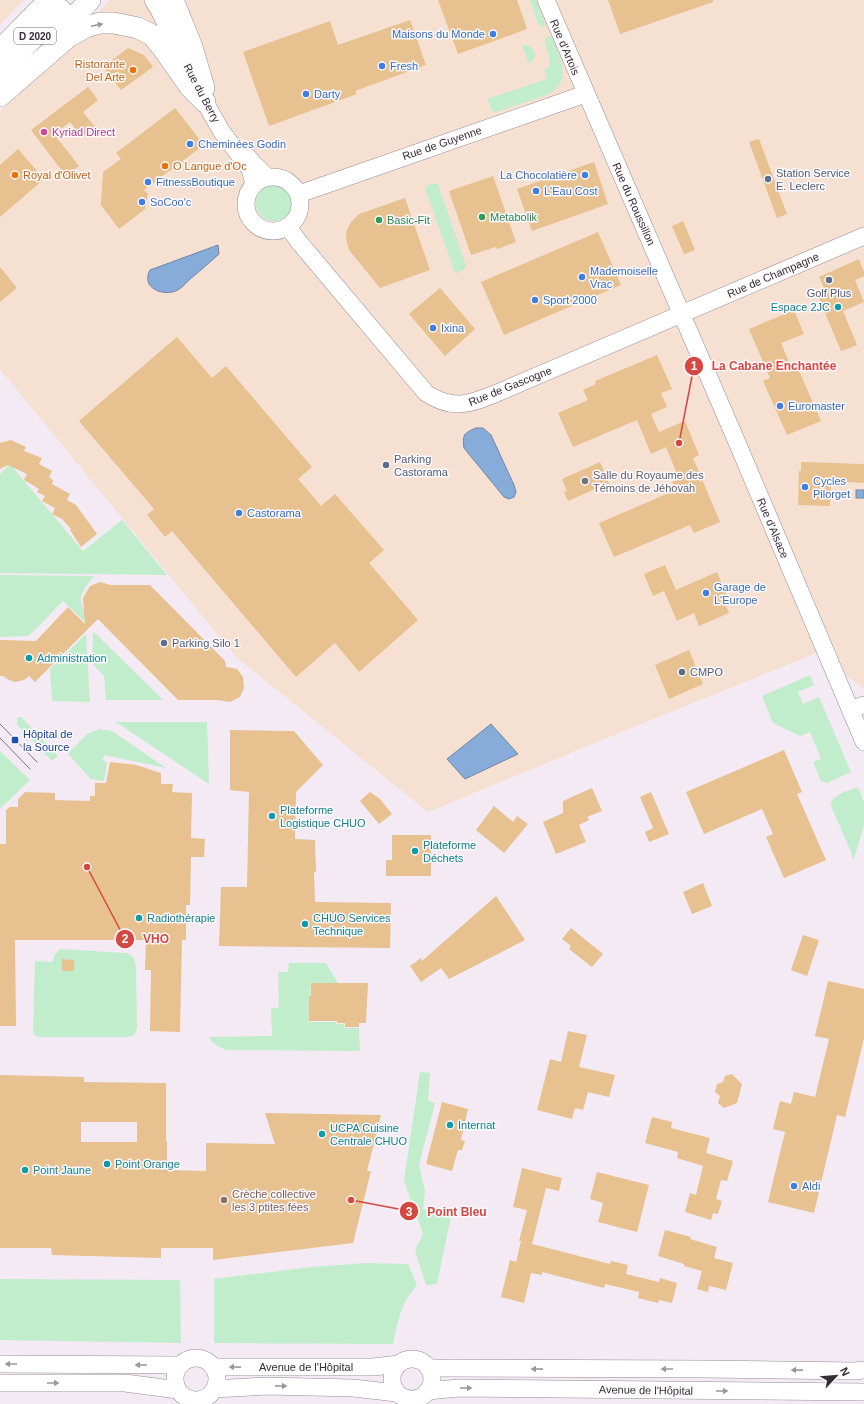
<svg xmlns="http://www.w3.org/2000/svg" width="864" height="1404" viewBox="0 0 864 1404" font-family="Helvetica,sans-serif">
	<rect width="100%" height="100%" fill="#f4eaf4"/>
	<g fill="#f5e0d2">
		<path d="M0 0H24L0 25Z"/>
		<path d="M110 0H864V688L846 676 834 646 636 726 428 812 236 657 0 369V111L49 66Z"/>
	</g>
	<g fill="#c1edcc">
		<path d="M530 0H536L546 26 541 27 538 23Z"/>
		<path d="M550 36 552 38C560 58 573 79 549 94L493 113 487 99 547 79 544 70 548 68C554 60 544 49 545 39Z"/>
		<path d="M522 45C531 45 535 49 535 58L529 64Z"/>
		<path d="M433 183 438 184 466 266 465 269 456 273 454 270 425 188Z"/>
		<circle cx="274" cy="203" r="18"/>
		<path d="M10 464 83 551 122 520 167 575 0 573V474Z"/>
		<path d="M0 575 94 576C88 584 77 596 82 606 85 614 86 615 87 624L63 601 29 636 0 637Z"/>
		<path d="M93 632 97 635 163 700H106L104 676 92 663Z"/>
		<path d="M86 634 90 702 52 701 50 669Z"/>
		<path d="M810 675 814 685 798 692 803 704 819 697 851 772 827 783 821 781 813 762 821 759 810 732 800 736 773 723 762 696Z"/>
		<path d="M17 717H21L58 756 52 761 17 725Z"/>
		<path d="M116 722H207L209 784Z"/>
		<path d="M100 729 112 731 166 768 105 755 102 760 107 762 104 781 91 779 68 754 87 734Z"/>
		<path d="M0 751 30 780 0 809Z"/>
		<path d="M858 787 864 802V825L854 858H852V854L831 806C831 794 849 791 858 787Z"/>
		<path d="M60 949 127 953C134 956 135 960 136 967L137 1028C135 1036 132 1037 124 1037H39L35 1036 33 1032 35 961 52 962 55 954Z"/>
		<path d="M289 963H326L338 983H311L309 1022H336V1024H344V1028H359L360 1051 226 1050C219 1047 212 1044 209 1037L272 1036 271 1008H279L278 972H288Z"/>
		<path d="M420 1072 430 1073 428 1100 435 1103 419 1165 425 1191 423 1209 451 1216 437 1284 426 1285 415 1250 423 1234 404 1181Z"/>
		<path d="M366 1263 408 1264 417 1285C414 1291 409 1294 406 1300 399 1314 396 1329 393 1344L214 1343V1279L311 1267Z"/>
		<path d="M0 1279 180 1280 181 1343 0 1340Z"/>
	</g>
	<g fill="#87acd9" stroke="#6e86a7">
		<path d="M218 245 219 254C210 262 200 271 190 279 187 282 183 287 178 290 165 297 140 289 150 270Z"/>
		<path d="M476 428H483L491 435 514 485 516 492 514 497 509 499 504 497 464 448C462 435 464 433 476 428Z"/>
		<rect x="856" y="490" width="8" height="8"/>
		<path d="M491 724 518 754 465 779 447 759Z"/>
	</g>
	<g fill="#e7c18f" fill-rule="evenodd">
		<path d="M438 0H517L527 29 458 54Z"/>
		<path d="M608 0H713V2L620 34Z"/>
		<path d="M410 20 426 65 355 91 357 94 269 126 243 52 330 21 338 45Z"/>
		<path d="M128 48 144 55 153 67 121 90 103 67Z"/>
		<path d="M88 87 98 100 83 112 95 127 82 137 70 122 54 134 79 166 66 176 31 130Z"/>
		<path d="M175 108 204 145 144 190 148 194 145 209 119 229 101 205 103 172 121 159 116 153Z"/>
		<path d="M759 139 787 214 777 218 749 142Z"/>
		<path d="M18 149 44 179 0 217V165Z"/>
		<path d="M594 162 608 204 532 231 517 189Z"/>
		<path d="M493 176 516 242 497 249 496 247 471 255 449 191Z"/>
		<path d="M405 198 430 270 380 288 349 250 346 238 347 230 351 222 359 214Z"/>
		<path d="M683 221 695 250 684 254 672 226Z"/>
		<path d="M598 232 621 285 504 335 481 282Z"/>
		<path d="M859 259 864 272V276L855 280 864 302 843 311 857 345 841 351 818 296 826 293 819 277Z"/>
		<path d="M0 267 17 288 0 302Z"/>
		<path d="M440 288 475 329 445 356 409 314Z"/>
		<path d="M794 310 804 334 781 343 792 369 797 366 821 421 787 435 763 381 770 378 749 329Z"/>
		<path d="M177 337 212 378 226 366 312 467 298 479 321 506 335 494 384 550 369 563 418 620 359 672 335 643 296 677 172 531 165 537 147 515 154 509 79 421Z"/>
		<path d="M657 355 672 389 661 393 667 407 651 414 659 432 685 421 699 455 693 458 720 522 694 533 690 525 614 557 599 523 676 490 672 482 679 479 666 447 651 454 637 420 573 447 558 413 588 400 583 390 596 384 595 381Z"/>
		<path d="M11 440 26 447 24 451 42 458 39 464 52 471 49 477 53 480 52 484 70 494 67 500 76 505 97 534 81 547 70 530 71 529 62 519 52 514 55 508 42 501 45 496 37 492 39 489 24 480 27 474 8 465 0 469V443Z"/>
		<path d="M600 462 609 483 568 501 564 492 567 491 562 479Z"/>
		<path d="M801 462 864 464V483L831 481 830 506 798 505 799 471H801Z"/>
		<path d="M665 565 676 590 717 572 728 598 723 600 729 613 699 626 694 613 677 621 664 591 653 596 644 574Z"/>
		<path d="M100 582 111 585H150L225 661 226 667 237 669 243 677 244 688 240 697 230 702 217 700H178L98 619 35 682 29 676 24 680 15 682 9 680 3 676H0V640L36 641 68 607 85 624 83 598 90 586Z"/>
		<path d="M689 650 703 684 669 699 655 665Z"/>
		<path d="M230 730 294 731 323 765 296 792 295 839 315 840 316 872H314L315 902 391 903 390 948 219 946 221 887H247L249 792 230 790Z"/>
		<path d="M784 750 802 792 797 794 826 860 784 878 766 837 773 834 762 809 704 834 686 792Z"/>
		<path d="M110 762 136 765 161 773V784H173L172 792 192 793 191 838 205 839 204 857H191L190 905H186V940H182L180 1032 150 1031 151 970H145L146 940H15L16 1026H0V844H6V810L10 807H18V799L25 792 55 793V800L90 801V796H95V783H106Z"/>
		<path d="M592 788 602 811 587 817 589 820 579 825 586 842 556 854 543 822 563 813V801Z"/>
		<path d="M370 792 380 799 392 814 379 824 360 801Z"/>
		<path d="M651 792 669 834 649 842 645 832 653 828 640 797Z"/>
		<path d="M494 806 513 822 517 816 528 824 504 853 476 830Z"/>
		<path d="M392 835H431V876H386V860H392Z"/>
		<path d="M703 883 712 906 692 914 683 892Z"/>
		<path d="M496 896 525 940 449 979 441 968 421 982 410 966 421 958 422 961Z"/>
		<path d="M571 928 603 954 592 967 569 949 571 946 562 939Z"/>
		<path d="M803 935 819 940 807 976 791 970Z"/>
		<path d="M62 959 74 960V971H62Z"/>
		<path d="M828 981 864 989V1038L845 1117 837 1115 814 1213 768 1202 785 1132 773 1129 780 1101 791 1104 794 1092 815 1097 829 1039 815 1036Z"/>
		<path d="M311 983H368L366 1023H359V1027H345V1023H337V1021H309V996H311Z"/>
		<path d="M568 1031 587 1035 579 1067 615 1075 609 1097 588 1092 583 1110 575 1108 572 1119 537 1110 550 1059 561 1062Z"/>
		<path d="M732 1074 742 1084 737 1103 724 1108 718 1103 720 1096 715 1092 717 1084 723 1082 725 1076Z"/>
		<path d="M0 1075 84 1077V1082L166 1083V1141H167V1170L206 1171V1143L275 1144 265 1113 381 1115 367 1171H371L353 1243 213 1260V1248H161V1258L52 1255 51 1248H0ZM81 1122H137V1142H81Z"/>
		<path d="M442 1102 468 1109 461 1140 465 1141 462 1150H458L452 1171 426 1164Z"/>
		<path d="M652 1117 672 1122 671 1128 710 1138 706 1153 733 1161 727 1181 721 1180 716 1199 722 1201 718 1214 713 1213 711 1220 685 1212 690 1193 696 1195 703 1166 677 1158 678 1152 645 1143Z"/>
		<path d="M522 1168 562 1178 559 1191 546 1188 532 1244 610 1264 611 1261 628 1265 626 1274 659 1282 660 1278 677 1283 672 1303 659 1300 658 1303 638 1298 639 1292 605 1284 604 1288 542 1272V1275L531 1273 524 1303 501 1297 510 1260 516 1262 521 1241H519L527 1210 513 1207Z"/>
		<path d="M597 1172 649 1185 637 1232 598 1222 603 1203 590 1199Z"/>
		<path d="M665 1230 691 1237 690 1239 717 1247 714 1258 733 1263 726 1290 709 1286 708 1292 697 1289 702 1271 684 1266V1264L658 1256Z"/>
	</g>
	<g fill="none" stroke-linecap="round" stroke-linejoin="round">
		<g stroke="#958b94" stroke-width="18">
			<g id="minor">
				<path d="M153 0 159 10 211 113 222 132 250 169 254 184"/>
				<path d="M546 0 736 440 864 742"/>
				<path d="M248 157 254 164 267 177"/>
				<circle cx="273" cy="204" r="27"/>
				<path d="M299 194 585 94"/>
				<path d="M288 227 299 242 426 393C453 411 470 404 497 393L864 236"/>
				<path d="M851 710 864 705"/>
				<circle cx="196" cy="1379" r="21"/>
				<circle cx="412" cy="1379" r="20"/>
				<path d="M0 1364 180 1365"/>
				<path d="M213 1367H373L399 1364"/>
				<path d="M428 1368 703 1369 855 1371 864 1370"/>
				<path d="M0 1383H125L178 1390"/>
				<path d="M214 1389 267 1386 353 1388 397 1393"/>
				<path d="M427 1391 459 1388 864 1392"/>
			</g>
		</g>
		<g stroke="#958b94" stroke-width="22">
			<g id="major">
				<path d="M173 0 192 47 204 88"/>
				<path d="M54 38 90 0"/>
				<path d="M0 50 49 0"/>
				<path d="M0 72 61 10"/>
				<path d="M0 96 68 37 86 27 100 23H114L138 28 152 35 164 50 190 87 205 102"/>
			</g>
		</g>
		<use href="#minor" stroke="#fff" stroke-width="17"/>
		<use href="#major" stroke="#fff" stroke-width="21"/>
		<g stroke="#7e787e" stroke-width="1">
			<path d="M0 724 37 762"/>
			<path d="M0 738 30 769"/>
		</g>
	</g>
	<defs><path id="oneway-solid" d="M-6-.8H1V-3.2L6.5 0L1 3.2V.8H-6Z"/></defs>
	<g fill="#999799">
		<use href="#oneway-solid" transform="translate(97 25) rotate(-12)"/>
		<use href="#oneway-solid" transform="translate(11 1364) rotate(-180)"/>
		<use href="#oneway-solid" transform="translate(141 1365) rotate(-180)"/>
		<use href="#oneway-solid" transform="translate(235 1367) rotate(-179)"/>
		<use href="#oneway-solid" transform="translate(537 1369) rotate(-179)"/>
		<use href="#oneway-solid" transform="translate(667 1369) rotate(180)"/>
		<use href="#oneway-solid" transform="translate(797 1370) rotate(-179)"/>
		<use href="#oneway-solid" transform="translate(53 1383)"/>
		<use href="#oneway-solid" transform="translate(281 1386) rotate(1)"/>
		<use href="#oneway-solid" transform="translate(466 1388)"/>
		<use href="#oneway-solid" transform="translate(722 1391)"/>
	</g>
	<g fill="#3f7fe0" stroke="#fefafe" stroke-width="1.5">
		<circle cx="493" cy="34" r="4"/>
		<circle cx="382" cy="66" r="4"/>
		<circle cx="306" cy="94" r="4"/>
		<circle cx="190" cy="144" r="4"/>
		<circle cx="585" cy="175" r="4"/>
		<circle cx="148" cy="182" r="4"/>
		<circle cx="536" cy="191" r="4"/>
		<circle cx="142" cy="202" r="4"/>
		<circle cx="582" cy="277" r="4"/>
		<circle cx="535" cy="300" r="4"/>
		<circle cx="433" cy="328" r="4"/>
		<circle cx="780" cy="406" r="4"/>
		<circle cx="805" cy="487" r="4"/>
		<circle cx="239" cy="513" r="4"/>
		<circle cx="706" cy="593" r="4"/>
		<circle cx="794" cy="1186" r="4"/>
	</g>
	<g fill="#e8710a" stroke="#fefafe" stroke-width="1.5">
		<circle cx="133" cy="70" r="4"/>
		<circle cx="165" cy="166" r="4"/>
		<circle cx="15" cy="175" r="4"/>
	</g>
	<circle fill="#d1479c" stroke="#fefafe" stroke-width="1.5" cx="44" cy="132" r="4"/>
	<g fill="#5c6f8a" stroke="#fefafe" stroke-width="1.5">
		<circle cx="768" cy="179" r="4"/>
		<circle cx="829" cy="280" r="4"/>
		<circle cx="386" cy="465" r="4"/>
		<circle cx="164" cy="643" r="4"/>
		<circle cx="682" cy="672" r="4"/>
	</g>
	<g fill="#2e9e5b" stroke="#fefafe" stroke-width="1.5">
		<circle cx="482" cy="217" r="4"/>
		<circle cx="379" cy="220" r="4"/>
	</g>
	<g fill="#0f9aa8" stroke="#fefafe" stroke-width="1.5">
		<circle cx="838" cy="307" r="4"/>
		<circle cx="29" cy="658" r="4"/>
		<circle cx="272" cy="816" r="4"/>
		<circle cx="415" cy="851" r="4"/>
		<circle cx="139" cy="918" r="4"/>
		<circle cx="305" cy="924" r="4"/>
		<circle cx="450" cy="1125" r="4"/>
		<circle cx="322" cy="1134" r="4"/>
		<circle cx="107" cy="1164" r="4"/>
		<circle cx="25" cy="1170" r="4"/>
	</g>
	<circle fill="#6b7280" stroke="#fefafe" stroke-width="1.5" cx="585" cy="481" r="4"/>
	<rect fill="#1a4fb4" stroke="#fefafe" stroke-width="1.5" x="11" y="736" width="8" height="8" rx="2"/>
	<circle fill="#8d6e63" stroke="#fefafe" stroke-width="1.5" cx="224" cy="1200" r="4"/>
	<g text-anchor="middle" stroke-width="3" stroke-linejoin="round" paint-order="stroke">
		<rect fill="#fefafe" stroke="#706c70" stroke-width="1" x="14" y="28" width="42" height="16" rx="3"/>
		<g font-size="10" font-weight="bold" fill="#332f33">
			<text x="35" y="40">D 2020</text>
		</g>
		<g font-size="11" fill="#366cbe" stroke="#fefafe" text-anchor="start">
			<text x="485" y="38" text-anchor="end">Maisons du Monde</text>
			<text x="390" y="70">Fresh</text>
			<text x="314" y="98">Darty</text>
			<text x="198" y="148">Cheminées Godin</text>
			<text x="577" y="179" text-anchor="end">La Chocolatière</text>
			<text x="156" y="186">FitnessBoutique</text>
			<text x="544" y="195">L'Eau Cost</text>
			<text x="150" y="206">SoCoo'c</text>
			<text x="590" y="275">Mademoiselle<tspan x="590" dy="13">Vrac</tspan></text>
			<text x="543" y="304">Sport 2000</text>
			<text x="441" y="332">Ixina</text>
			<text x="788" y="410">Euromaster</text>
			<text x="813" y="485">Cycles<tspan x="813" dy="13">Pilorget</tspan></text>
			<text x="247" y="517">Castorama</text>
			<text x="714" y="591">Garage de<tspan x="714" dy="13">L'Europe</tspan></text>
			<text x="802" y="1190">Aldi</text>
		</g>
		<g font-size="11" fill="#332f33" stroke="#fefafe">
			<text transform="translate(565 47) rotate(67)" y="4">Rue d'Artois</text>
			<text transform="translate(202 93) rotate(62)" y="4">Rue du Berry</text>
			<text transform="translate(442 143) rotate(-19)" y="4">Rue de Guyenne</text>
			<text transform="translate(634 204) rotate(66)" y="4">Rue du Roussillon</text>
			<text transform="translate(773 275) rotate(-23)" y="4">Rue de Champagne</text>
			<text transform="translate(510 386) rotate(-22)" y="4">Rue de Gascogne</text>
			<text transform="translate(773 528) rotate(67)" y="4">Rue d'Alsace</text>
			<text x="306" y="1371">Avenue de l'Hôpital</text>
			<text transform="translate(646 1390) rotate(1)" y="4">Avenue de l'Hôpital</text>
		</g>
		<g font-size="11" fill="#c56008" stroke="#fefafe" text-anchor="start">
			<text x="125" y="68" text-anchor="end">Ristorante<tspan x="125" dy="13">Del Arte</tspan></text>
			<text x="173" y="170">O Langue d'Oc</text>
			<text x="23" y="179">Royal d'Olivet</text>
		</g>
		<g font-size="11" fill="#b23c85" stroke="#fefafe" text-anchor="start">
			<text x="52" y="136">Kyriad Direct</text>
		</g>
		<g font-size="11" fill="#4e5e75" stroke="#fefafe" text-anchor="start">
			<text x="776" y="177">Station Service<tspan x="776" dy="13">E. Leclerc</tspan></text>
			<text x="829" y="297" text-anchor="middle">Golf Plus</text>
			<text x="394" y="463">Parking<tspan x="394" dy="13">Castorama</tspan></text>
			<text x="172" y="647">Parking Silo 1</text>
			<text x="690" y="676">CMPO</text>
		</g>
		<g font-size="11" fill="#27864d" stroke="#fefafe" text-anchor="start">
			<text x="490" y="221">Metabolik</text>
			<text x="387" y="224">Basic-Fit</text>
		</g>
		<g font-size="11" fill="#0d838f" stroke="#fefafe" text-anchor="start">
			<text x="830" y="311" text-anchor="end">Espace 2JC</text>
			<text x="37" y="662">Administration</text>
			<text x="280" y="814">Plateforme<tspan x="280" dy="13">Logistique CHUO</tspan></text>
			<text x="423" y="849">Plateforme<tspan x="423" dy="13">Déchets</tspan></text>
			<text x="147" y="922">Radiothérapie</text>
			<text x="313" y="922">CHUO Services<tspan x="313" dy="13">Technique</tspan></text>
			<text x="458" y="1129">Internat</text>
			<text x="330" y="1132">UCPA Cuisine<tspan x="330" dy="13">Centrale CHUO</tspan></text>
			<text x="115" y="1168">Point Orange</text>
			<text x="33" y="1174">Point Jaune</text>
		</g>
		<g font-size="11" fill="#5b616d" stroke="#fefafe" text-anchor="start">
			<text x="593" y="479">Salle du Royaume des<tspan x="593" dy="13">Témoins de Jéhovah</tspan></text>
		</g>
		<g font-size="11" fill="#164399" stroke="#fefafe" text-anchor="start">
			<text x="23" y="738">Hôpital de<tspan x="23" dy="13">la Source</tspan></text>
		</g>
		<g font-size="11" fill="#785e54" stroke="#fefafe" text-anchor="start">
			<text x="232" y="1198">Crèche collective<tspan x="232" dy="13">les 3 ptites fées</tspan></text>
		</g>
	</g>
	<path fill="none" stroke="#d54740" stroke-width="1.5" d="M679 443L694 366M87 867L125 939M351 1200L409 1211"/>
	<g fill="#d54740" stroke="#fefafe" stroke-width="1.5">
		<circle cx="679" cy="443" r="4"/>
		<circle cx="87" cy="867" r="4"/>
		<circle cx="351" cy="1200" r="4"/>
		<circle cx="694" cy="366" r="10"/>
		<circle cx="125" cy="939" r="10"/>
		<circle cx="409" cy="1211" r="10"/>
	</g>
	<g font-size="12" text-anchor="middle" font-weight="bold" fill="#fff">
		<text x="694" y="370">1</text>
		<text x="125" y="943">2</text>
		<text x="409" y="1216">3</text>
	</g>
	<g font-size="12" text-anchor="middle" font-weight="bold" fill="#d54740" stroke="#fefafe" stroke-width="3" stroke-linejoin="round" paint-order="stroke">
		<text x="774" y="370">La Cabane Enchantée</text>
		<text x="156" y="943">VHO</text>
		<text x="457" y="1216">Point Bleu</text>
	</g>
	<g transform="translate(836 1376) rotate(64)" stroke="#fefafe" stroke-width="3" paint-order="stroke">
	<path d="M0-3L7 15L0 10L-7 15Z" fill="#332f33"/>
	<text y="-6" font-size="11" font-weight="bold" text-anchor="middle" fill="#332f33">N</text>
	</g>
</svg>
